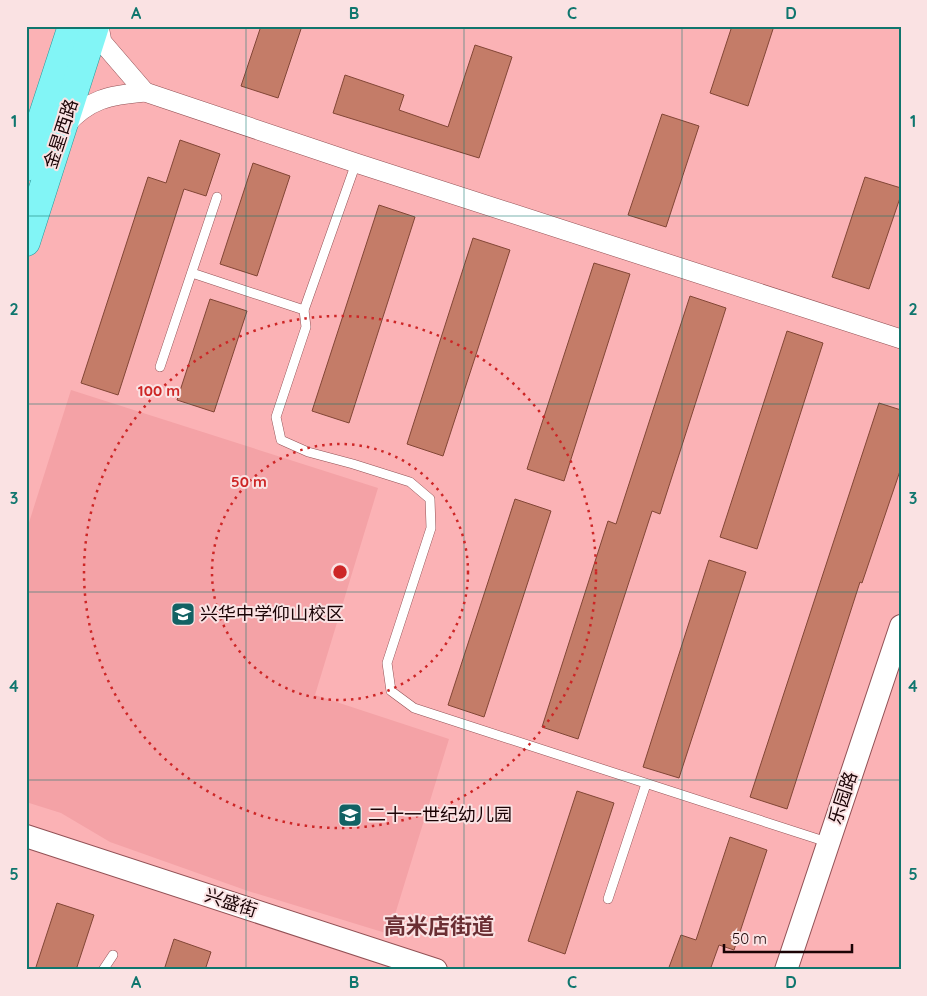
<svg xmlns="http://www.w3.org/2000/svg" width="927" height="996" viewBox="0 0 927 996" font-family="Quicksand,'Noto Sans SC',sans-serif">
	<rect width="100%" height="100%" fill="#fbb2b5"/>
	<path fill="#f4a2a6" d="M71 390 378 488 315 695 449 739 389 934 248 891 110 842 61 813 26 802V532Z"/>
	<g fill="#c47c68" stroke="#824636">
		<path d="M261 26H302L278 98 241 86Z"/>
		<path d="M732 26H774L748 106 710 93Z"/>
		<path d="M475 45 512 57 479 158 333 113 345 75 404 95 399 110 448 127Z"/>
		<path d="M662 114 699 126 666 227 628 215Z"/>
		<path d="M180 140 220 154 206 196 184 189 118 395 81 383 148 177 166 183Z"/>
		<path d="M253 163 290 176 257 276 220 264Z"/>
		<path d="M865 177 901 188V195L869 289 832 277Z"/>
		<path d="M379 205 415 217 349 423 312 411Z"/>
		<path d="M473 238 510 250 443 456 407 444Z"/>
		<path d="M594 263 630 274 564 481 527 469Z"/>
		<path d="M690 296 726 308 660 514 652 511 578 739 542 727 608 521 616 524Z"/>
		<path d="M210 299 247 311 214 412 177 400Z"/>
		<path d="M787 331 823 343 757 549 720 537Z"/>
		<path d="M879 403 901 410V468L862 583 860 582 787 809 750 797Z"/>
		<path d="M515 499 551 511 484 717 448 705Z"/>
		<path d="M709 560 746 572 679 778 643 767Z"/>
		<path d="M577 791 614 803 565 954 528 941Z"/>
		<path d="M730 837 767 850 734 950 719 945 710 970H668L681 935 696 940Z"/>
		<path d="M57 903 94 915 76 970H35Z"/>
		<path d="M174 939 211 952 205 970H164Z"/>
	</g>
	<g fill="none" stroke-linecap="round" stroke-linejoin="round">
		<g stroke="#925155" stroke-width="10">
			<g id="service">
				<path d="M356 163 304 310 306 327 276 417 281 440 308 452 353 464 410 482 430 499 431 528 387 663 391 691 414 708 827 842"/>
				<path d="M192 273 304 310"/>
				<path d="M160 367 217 197"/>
				<path d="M608 899 646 784"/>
				<path d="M103 970 113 955"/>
			</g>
		</g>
		<g stroke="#925155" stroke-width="20">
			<g id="minor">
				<path d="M99 26 102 42 145 92"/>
				<path d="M65 126C88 99 110 95 145 92L356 163 901 339"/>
			</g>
		</g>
		<g stroke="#925155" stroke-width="24">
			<g id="tertiary">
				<path d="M26 836 436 970"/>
				<path d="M786 970 901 626"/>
			</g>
		</g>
		<g stroke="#279c9e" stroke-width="29">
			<g id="primary">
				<path d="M26 167 72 26"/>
				<path d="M26 242 95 26"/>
			</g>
		</g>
		<use href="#service" stroke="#fff" stroke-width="9"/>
		<use href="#minor" stroke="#fff" stroke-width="19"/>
		<use href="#tertiary" stroke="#fff" stroke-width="22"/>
		<use href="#primary" stroke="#82f5f6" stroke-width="28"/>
	</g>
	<path fill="none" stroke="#0f766e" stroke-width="1" stroke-opacity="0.55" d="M246 26V970M464 26V970M682 26V970M26 216H901M26 404H901M26 592H901M26 780H901"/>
	<g fill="none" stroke="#cd2626" stroke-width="2.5" stroke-dasharray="2.5 5">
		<circle cx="340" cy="572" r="128"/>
		<circle cx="340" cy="572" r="256"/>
	</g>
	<defs>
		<g id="school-square" transform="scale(1.25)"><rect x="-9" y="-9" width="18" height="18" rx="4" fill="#126264" stroke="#fae2e3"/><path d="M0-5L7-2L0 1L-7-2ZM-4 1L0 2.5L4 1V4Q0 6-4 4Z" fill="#fff"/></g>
	</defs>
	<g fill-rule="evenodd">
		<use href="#school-square" x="183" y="614"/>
		<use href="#school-square" x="350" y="815"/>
	</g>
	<g text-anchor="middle" stroke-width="4" stroke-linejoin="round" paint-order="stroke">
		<g font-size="18" fill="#1a0305" stroke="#fae2e3">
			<text transform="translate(61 134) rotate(-72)" y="6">金星西路</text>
			<text transform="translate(843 798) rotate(-72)" y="6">乐园路</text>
			<text transform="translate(231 903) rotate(18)" y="6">兴盛街</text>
		</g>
		<g font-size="18" fill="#1a0305" stroke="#fae2e3" text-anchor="start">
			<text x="200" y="620">兴华中学仰山校区</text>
			<text x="368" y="821">二十一世纪幼儿园</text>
		</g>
		<g font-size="22" font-weight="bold" fill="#6a2e33" stroke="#fae2e3">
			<text x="439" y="934">高米店街道</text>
		</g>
	</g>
	<circle cx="340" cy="572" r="8" fill="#cd2626" stroke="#fae2e3" stroke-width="2.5"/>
	<g font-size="15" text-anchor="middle" font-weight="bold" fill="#cd2626" stroke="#fae2e3" stroke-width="4" stroke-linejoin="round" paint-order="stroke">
		<text x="159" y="396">100 m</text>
		<text x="249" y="487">50 m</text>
	</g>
	<rect width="927" height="996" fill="none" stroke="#fae2e3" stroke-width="55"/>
	<path d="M724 944v8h128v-8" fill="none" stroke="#1a0305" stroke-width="2.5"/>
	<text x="732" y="944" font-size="15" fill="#1a0305" stroke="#fae2e3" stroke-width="4" paint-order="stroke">50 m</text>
	<rect x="28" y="28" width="872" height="940" fill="none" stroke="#0f766e" stroke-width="2"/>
	<g font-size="16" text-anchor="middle" font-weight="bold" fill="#0f766e">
		<text x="136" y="19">A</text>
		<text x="354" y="19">B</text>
		<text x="572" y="19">C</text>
		<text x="791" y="19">D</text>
		<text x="14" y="127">1</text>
		<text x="913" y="127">1</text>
		<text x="14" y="315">2</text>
		<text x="913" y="315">2</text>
		<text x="14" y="504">3</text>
		<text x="913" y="504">3</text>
		<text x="14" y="692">4</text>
		<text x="913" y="692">4</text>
		<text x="14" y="880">5</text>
		<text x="913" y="880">5</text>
		<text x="136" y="988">A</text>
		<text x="354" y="988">B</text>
		<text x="572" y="988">C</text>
		<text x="791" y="988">D</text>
	</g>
</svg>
